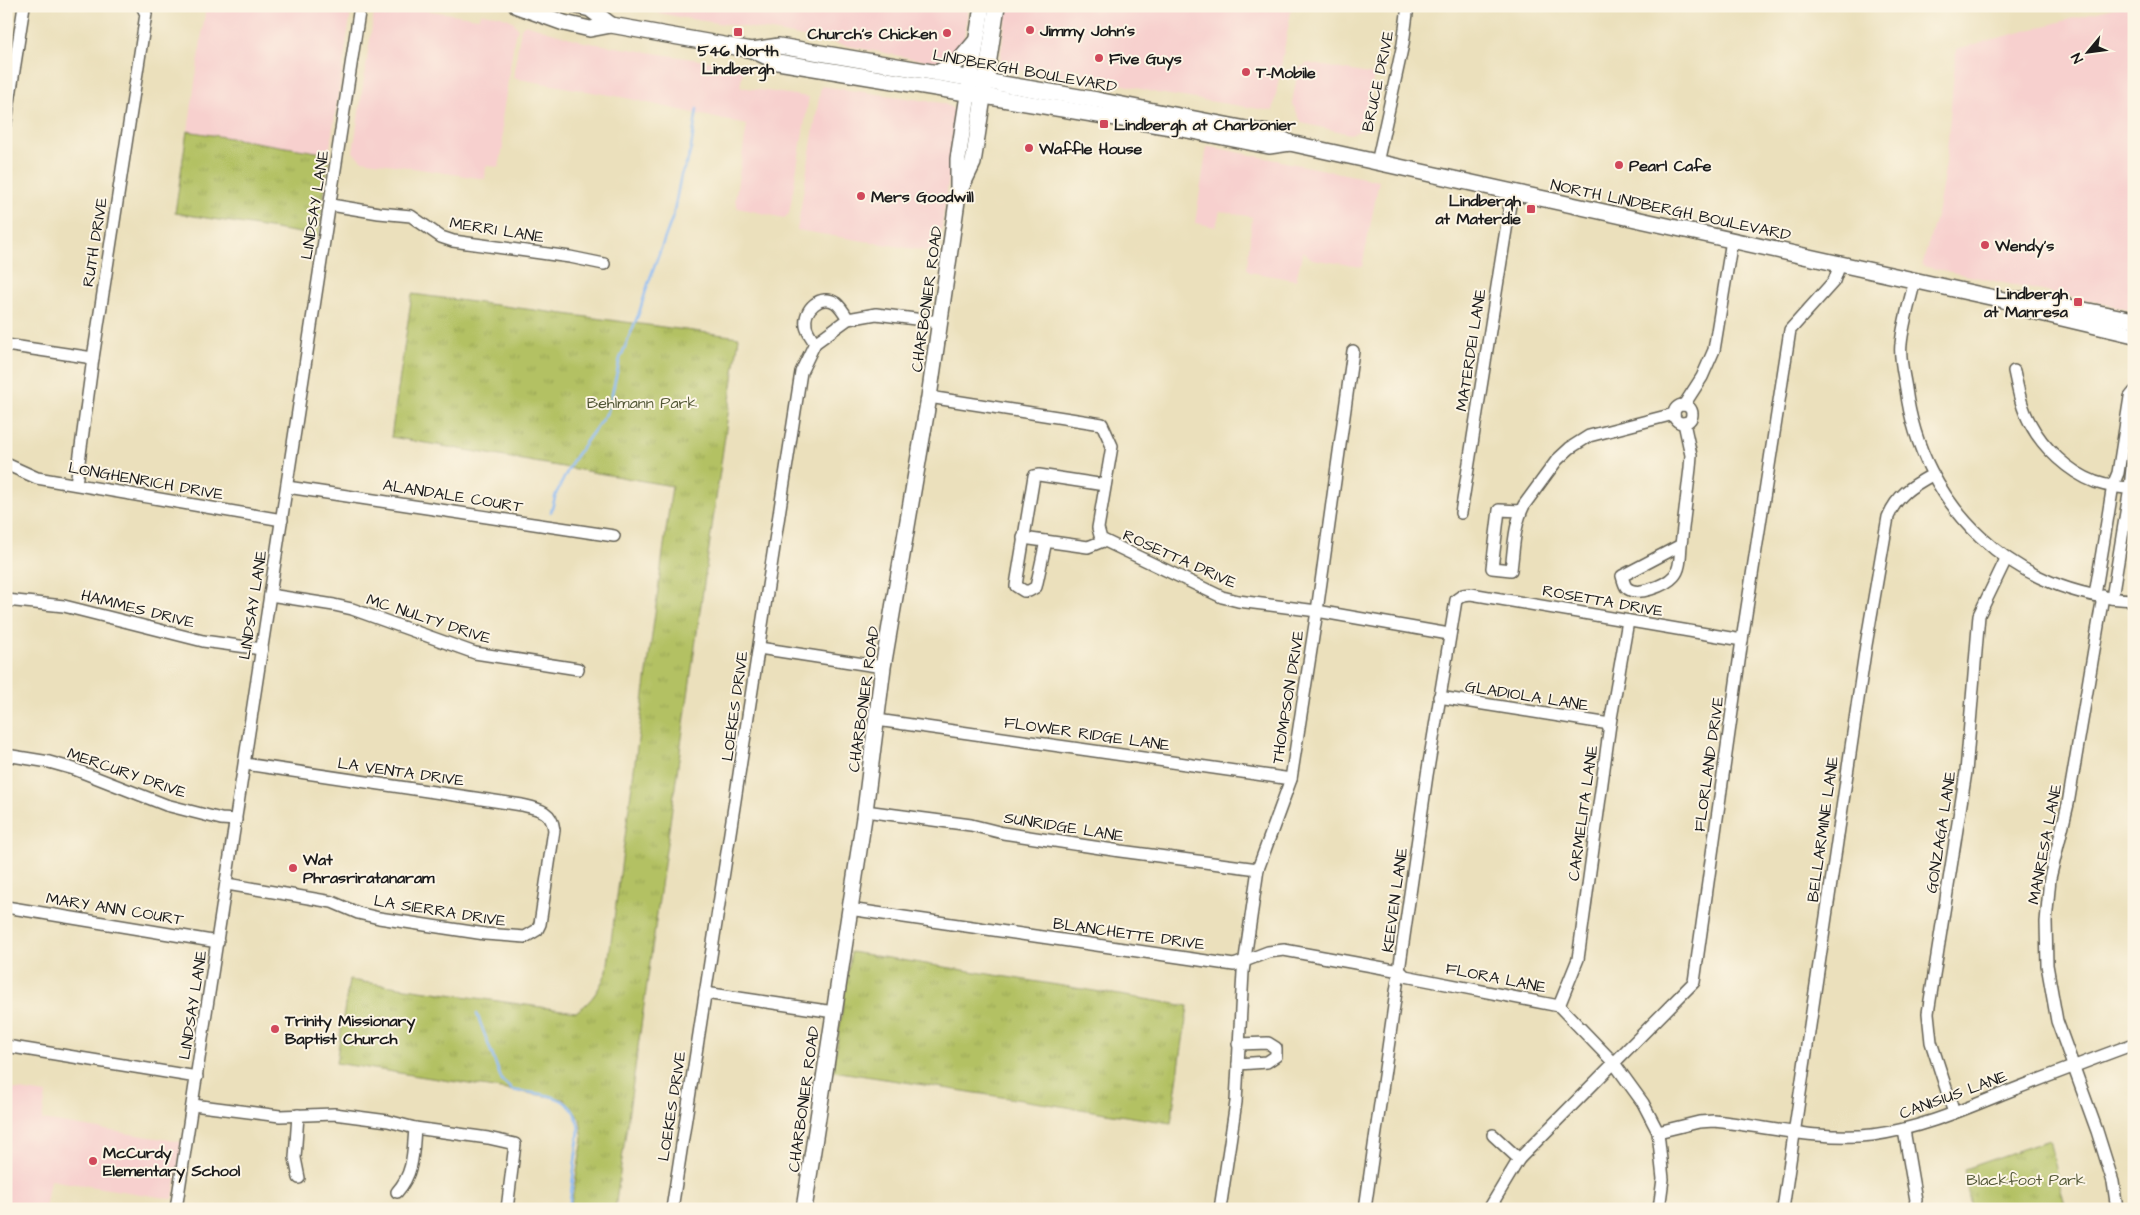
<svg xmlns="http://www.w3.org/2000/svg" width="2140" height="1215" viewBox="0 0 2140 1215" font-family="'Architects Daughter',sans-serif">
	<defs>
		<pattern id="grass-tufts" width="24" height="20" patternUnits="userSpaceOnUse" patternTransform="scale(1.25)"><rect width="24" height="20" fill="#b3c163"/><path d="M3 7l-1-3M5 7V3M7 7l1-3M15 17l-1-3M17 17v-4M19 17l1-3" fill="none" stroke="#99a555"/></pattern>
	</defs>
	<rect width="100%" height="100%" fill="#fcf5e5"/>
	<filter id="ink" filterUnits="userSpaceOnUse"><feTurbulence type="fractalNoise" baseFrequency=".02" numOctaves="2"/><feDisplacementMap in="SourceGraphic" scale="10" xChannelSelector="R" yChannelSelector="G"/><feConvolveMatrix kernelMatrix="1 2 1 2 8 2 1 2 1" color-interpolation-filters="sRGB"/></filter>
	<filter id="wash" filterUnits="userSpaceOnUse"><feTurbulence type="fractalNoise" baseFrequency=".0096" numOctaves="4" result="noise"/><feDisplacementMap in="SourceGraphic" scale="20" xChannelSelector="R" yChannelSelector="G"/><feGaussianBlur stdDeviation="1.12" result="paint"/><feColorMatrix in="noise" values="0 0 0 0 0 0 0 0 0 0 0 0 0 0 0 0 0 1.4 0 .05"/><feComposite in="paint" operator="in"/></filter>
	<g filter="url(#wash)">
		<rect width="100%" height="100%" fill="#ebe0bc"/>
		<g fill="#f7d0ce">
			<path d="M206 6H352L329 154 188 131Z"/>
			<path d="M375 6H398L478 18 482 13 501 16 513 21 518 29 515 35 502 119 503 147 499 167 486 166 485 179 361 160 353 152Z"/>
			<path d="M625 6H969L963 45 957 55 946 61 930 62 778 32 684 18Z"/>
			<path d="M1007 6H1292L1273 111 1157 93 1084 75 1078 66 1075 79 1007 68 1000 59Z"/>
			<path d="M2120 6H2134V310L1922 266 1938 209 1946 163 1956 49Z"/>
			<path d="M525 24 584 42 744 67 740 87 809 97 789 214 784 218 738 208 735 200 747 125 626 98 513 78 521 28Z"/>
			<path d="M1308 63 1374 75 1363 130 1350 134 1302 123 1292 103 1298 69Z"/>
			<path d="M821 86 942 103 951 107 955 112 957 123 938 253 797 230Z"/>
			<path d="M1207 146 1379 181 1362 267 1312 259 1303 251 1296 280 1249 272 1247 268 1252 217 1220 211 1216 227 1195 223Z"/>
			<path d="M6 1088 46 1094 42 1120 182 1142 173 1199 50 1180 45 1209H6Z"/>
		</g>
		<g fill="url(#grass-tufts)" stroke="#686e40">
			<path d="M187 131 329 154 319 236 175 213Z"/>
			<path d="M412 294 739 337 615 1209H570L583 1140 580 1119 564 1099 336 1063 349 980 576 1012C593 1001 599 989 607 971L672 486 391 437Z"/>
			<path d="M851 952 1188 1006 1171 1123 833 1071Z"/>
			<path d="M2049 1140 2066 1209H1971L1964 1169Z"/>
		</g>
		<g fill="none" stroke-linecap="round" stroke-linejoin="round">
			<g stroke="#88b9f4" stroke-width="2.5">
				<path d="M551 512 556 494 573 460 608 411 620 359 639 313 649 281 673 216 681 175 688 160 691 148 697 109"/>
				<path d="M477 1014 502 1081 512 1090C541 1095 576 1092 579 1130L569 1209"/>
			</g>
		</g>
	</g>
	<g filter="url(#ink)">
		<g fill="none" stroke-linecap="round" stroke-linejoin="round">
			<g stroke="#646154" stroke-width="14">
				<g id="minor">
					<path d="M6 122 24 6"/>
					<path d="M1377 163 1403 44 1408 6"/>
					<path d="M331 205 379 213 411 216 441 237 453 241 570 257 604 264"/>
					<path d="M1915 280C1910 301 1903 323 1901 344 1899 358 1904 375 1906 389 1921 506 2014 596 2134 600"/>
					<path d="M815 343C812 338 807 332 806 326 803 309 821 293 836 303 841 307 845 314 848 319"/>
					<path d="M6 345 93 358"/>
					<path d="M2014 371C2018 389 2021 407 2030 423 2043 448 2069 472 2095 482 2107 486 2122 488 2134 488"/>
					<path d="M929 397 1102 424 1112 446 1098 528 1101 539 1222 597 1238 601 1317 611 1449 634"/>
					<path d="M1684 405 1702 377 1714 350 1732 240"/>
					<circle cx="1683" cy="414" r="9"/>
					<path d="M6 464 37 478 282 520"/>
					<path d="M76 484 93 358 146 14 142 6"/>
					<path d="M287 487 614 536"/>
					<path d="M1521 511 1499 510 1492 568 1511 570C1514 547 1514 525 1524 505L1557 460 1570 448 1589 436 1674 414"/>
					<path d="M1461 513 1512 192"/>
					<path d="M1023 538 1088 547 1103 541"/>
					<path d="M1046 541 1036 587 1029 591H1024L1016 586 1017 579 1034 476 1039 475 1105 485"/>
					<path d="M1681 545C1680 554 1681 569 1674 576 1666 585 1636 598 1626 587 1624 584 1623 579 1622 576L1681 545 1690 468 1691 455 1684 423"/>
					<path d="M270 595 334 605 352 609 475 653 578 669"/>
					<path d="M2095 595 2113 485 2118 473 2130 397 2134 392"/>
					<path d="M2103 596 2068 804 2050 878 2046 922 2047 965 2057 1021 2097 1131 2113 1182 2117 1209"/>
					<path d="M2112 598 2130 488 2134 449"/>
					<path d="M6 600 64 606 203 641 262 649"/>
					<path d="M759 648 883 667"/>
					<path d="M1439 697 1610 724"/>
					<path d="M877 720 1291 779"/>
					<path d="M6 755 49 762 74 769 166 805 221 819 236 820"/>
					<path d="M865 811 971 825 1003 833 1120 851 1258 869"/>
					<path d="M227 884 332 902 358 913 379 918 485 934 525 937 537 930 540 924 554 830C552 811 539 809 522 805L245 764"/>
					<path d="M6 907 218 942"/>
					<path d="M849 909 1234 965 1268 952 1284 950 1400 971 1405 976 1559 1006 1614 1063 1643 1103 1658 1132 1663 1179 1659 1209"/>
					<path d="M705 993 834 1012"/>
					<path d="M1559 1006 1578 959 1610 724 1628 621"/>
					<path d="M1238 1044 1268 1043 1276 1048V1056L1267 1062 1238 1064"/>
					<path d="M6 1046 197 1077"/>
					<path d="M193 1105 280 1116 334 1114 388 1121 415 1128 488 1138 515 1144 507 1209"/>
					<path d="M1954 1113 1931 1042 1928 1013 1966 772 1979 615 2006 559"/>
					<path d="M298 1115 295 1158 299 1178"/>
					<path d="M1904 1130 1916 1200 1914 1209"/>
					<path d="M1658 1132 1699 1122 1714 1121C1766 1126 1819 1141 1872 1135 1918 1129 1960 1111 2002 1094 2046 1077 2090 1060 2134 1044"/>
					<path d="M1493 1135 1519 1159"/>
					<path d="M397 1192C414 1173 413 1152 415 1128"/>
					<path d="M176 1209 360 6"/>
					<path d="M672 1209 801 372 815 343 848 319 876 314 939 322"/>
					<path d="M1220 1209 1236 1102 1243 972 1258 869 1291 779 1317 611 1353 351"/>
					<path d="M1365 1209 1427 775 1456 600 1463 595 1471 594 1742 640"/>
					<path d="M1489 1209 1519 1159 1694 982 1742 640 1790 330 1834 281 1840 264"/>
					<path d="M1783 1209 1866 645 1888 517C1897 495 1912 486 1932 475"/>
				</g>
			</g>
			<g stroke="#646154" stroke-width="18">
				<g id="major">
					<path d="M517 6 564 23 590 29 611 25 752 50 778 62 1177 128 1269 146 1290 143"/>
					<path d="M578 6 590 9 611 25"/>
					<path d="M752 50 779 46 1097 100 1262 132 1270 133 1290 143 2004 300 2028 310 2134 335"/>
					<path d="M937 73 959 61 975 42"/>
					<path d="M960 190 973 163 997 6"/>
					<path d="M2007 300 2029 299 2134 320"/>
					<path d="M804 1209 865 811 883 667 929 397 958 194V159L982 6"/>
				</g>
			</g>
			<use href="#minor" stroke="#fff" stroke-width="11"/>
			<use href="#major" stroke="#fff" stroke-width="15"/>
		</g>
	</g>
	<g fill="#d1495b" stroke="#fcf5e5" stroke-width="2">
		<circle cx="1030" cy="30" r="5"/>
		<rect x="733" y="27" width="10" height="10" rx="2.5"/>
		<circle cx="947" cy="33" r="5"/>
		<circle cx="1099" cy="58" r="5"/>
		<circle cx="1246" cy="72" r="5"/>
		<rect x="1099" y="119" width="10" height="10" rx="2.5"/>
		<circle cx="1029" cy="148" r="5"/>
		<circle cx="1619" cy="165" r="5"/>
		<circle cx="861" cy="196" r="5"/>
		<rect x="1526" y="204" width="10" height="10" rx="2.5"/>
		<circle cx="1985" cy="245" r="5"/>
		<rect x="2073" y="297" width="10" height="10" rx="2.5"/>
		<circle cx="293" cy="868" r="5"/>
		<circle cx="275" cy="1029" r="5"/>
		<circle cx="93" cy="1161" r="5"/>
	</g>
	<g text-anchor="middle" stroke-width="4" stroke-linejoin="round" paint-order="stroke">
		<g font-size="16" font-weight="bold" fill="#1c1c1c" stroke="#fcf5e5" text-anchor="start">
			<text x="1040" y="36">Jimmy John's</text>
			<text x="937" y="39" text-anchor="end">Church's Chicken</text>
			<text x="738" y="56" text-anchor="middle">546 North<tspan x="738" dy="18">Lindbergh</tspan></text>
			<text x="1109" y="64">Five Guys</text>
			<text x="1256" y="78">T-Mobile</text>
			<text x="1114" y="130">Lindbergh at Charbonier</text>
			<text x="1039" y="154">Waffle House</text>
			<text x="1629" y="171">Pearl Cafe</text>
			<text x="871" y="202">Mers Goodwill</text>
			<text x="1521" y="206" text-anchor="end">Lindbergh<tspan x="1521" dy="18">at Materdie</tspan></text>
			<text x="1995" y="251">Wendy's</text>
			<text x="2068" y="299" text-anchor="end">Lindbergh<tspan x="2068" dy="18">at Manresa</tspan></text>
			<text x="303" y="865">Wat<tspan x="303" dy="18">Phrasriratanaram</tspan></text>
			<text x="285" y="1026">Trinity Missionary<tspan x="285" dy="18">Baptist Church</tspan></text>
			<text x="103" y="1158">McCurdy<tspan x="103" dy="18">Elementary School</tspan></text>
		</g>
		<g font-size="16" fill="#1c1c1c" stroke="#fcf5e5">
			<text transform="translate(1025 70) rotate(10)" y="6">LINDBERGH BOULEVARD</text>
			<text transform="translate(1377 81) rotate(-78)" y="6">BRUCE DRIVE</text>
			<text transform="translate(314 205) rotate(-81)" y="6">LINDSAY LANE</text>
			<text transform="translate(1671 209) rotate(12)" y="6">NORTH LINDBERGH BOULEVARD</text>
			<text transform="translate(497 229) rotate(9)" y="6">MERRI LANE</text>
			<text transform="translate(94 242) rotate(-81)" y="6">RUTH DRIVE</text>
			<text transform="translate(926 299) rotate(-82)" y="6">CHARBONIER ROAD</text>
			<text transform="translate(1470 350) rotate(-81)" y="6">MATERDEI LANE</text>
			<text transform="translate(146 480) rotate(10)" y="6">LONGHENRICH DRIVE</text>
			<text transform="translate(453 495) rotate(9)" y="6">ALANDALE COURT</text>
			<text transform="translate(1180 558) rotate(24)" y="6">ROSETTA DRIVE</text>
			<text transform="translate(1603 600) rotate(10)" y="6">ROSETTA DRIVE</text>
			<text transform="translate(252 605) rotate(-81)" y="6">LINDSAY LANE</text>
			<text transform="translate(138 608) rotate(14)" y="6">HAMMES DRIVE</text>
			<text transform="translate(429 618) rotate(18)" y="6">MC NULTY DRIVE</text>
			<text transform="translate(1527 695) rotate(9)" y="6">GLADIOLA LANE</text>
			<text transform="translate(1287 697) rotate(-81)" y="6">THOMPSON DRIVE</text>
			<text transform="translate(863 699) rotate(-82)" y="6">CHARBONIER ROAD</text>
			<text transform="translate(734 706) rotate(-82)" y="6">LOEKES DRIVE</text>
			<text transform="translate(1087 733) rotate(8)" y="6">FLOWER RIDGE LANE</text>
			<text transform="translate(1708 764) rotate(-82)" y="6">FLORLAND DRIVE</text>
			<text transform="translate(401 771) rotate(8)" y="6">LA VENTA DRIVE</text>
			<text transform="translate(127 772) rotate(19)" y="6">MERCURY DRIVE</text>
			<text transform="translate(1582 813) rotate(-82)" y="6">CARMELITA LANE</text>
			<text transform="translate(1064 826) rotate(9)" y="6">SUNRIDGE LANE</text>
			<text transform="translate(1822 829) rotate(-82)" y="6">BELLARMINE LANE</text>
			<text transform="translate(1940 832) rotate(-81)" y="6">GONZAGA LANE</text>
			<text transform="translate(2044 844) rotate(-79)" y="6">MANRESA LANE</text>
			<text transform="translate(1394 900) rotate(-82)" y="6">KEEVEN LANE</text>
			<text transform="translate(115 908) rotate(9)" y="6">MARY ANN COURT</text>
			<text transform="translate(440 910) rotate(9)" y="6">LA SIERRA DRIVE</text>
			<text transform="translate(1129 933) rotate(8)" y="6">BLANCHETTE DRIVE</text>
			<text transform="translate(1496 977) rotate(11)" y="6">FLORA LANE</text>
			<text transform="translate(192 1005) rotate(-81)" y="6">LINDSAY LANE</text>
			<text transform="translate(1953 1094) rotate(-20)" y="6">CANISIUS LANE</text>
			<text transform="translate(803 1099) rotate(-82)" y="6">CHARBONIER ROAD</text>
			<text transform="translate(671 1106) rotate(-81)" y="6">LOEKES DRIVE</text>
		</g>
		<g font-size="16" fill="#515635" stroke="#fcf5e5">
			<text x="642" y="408">Behlmann Park</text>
			<text x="2026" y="1185">Blackfoot Park</text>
		</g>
	</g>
	<rect width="2140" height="1215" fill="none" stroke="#fcf5e5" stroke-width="25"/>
	<g transform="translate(2088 52) rotate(241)" stroke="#fcf5e5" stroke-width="4" paint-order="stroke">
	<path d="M0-4L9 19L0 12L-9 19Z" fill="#1c1c1c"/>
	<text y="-8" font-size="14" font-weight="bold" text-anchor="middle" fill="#1c1c1c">N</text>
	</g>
</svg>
